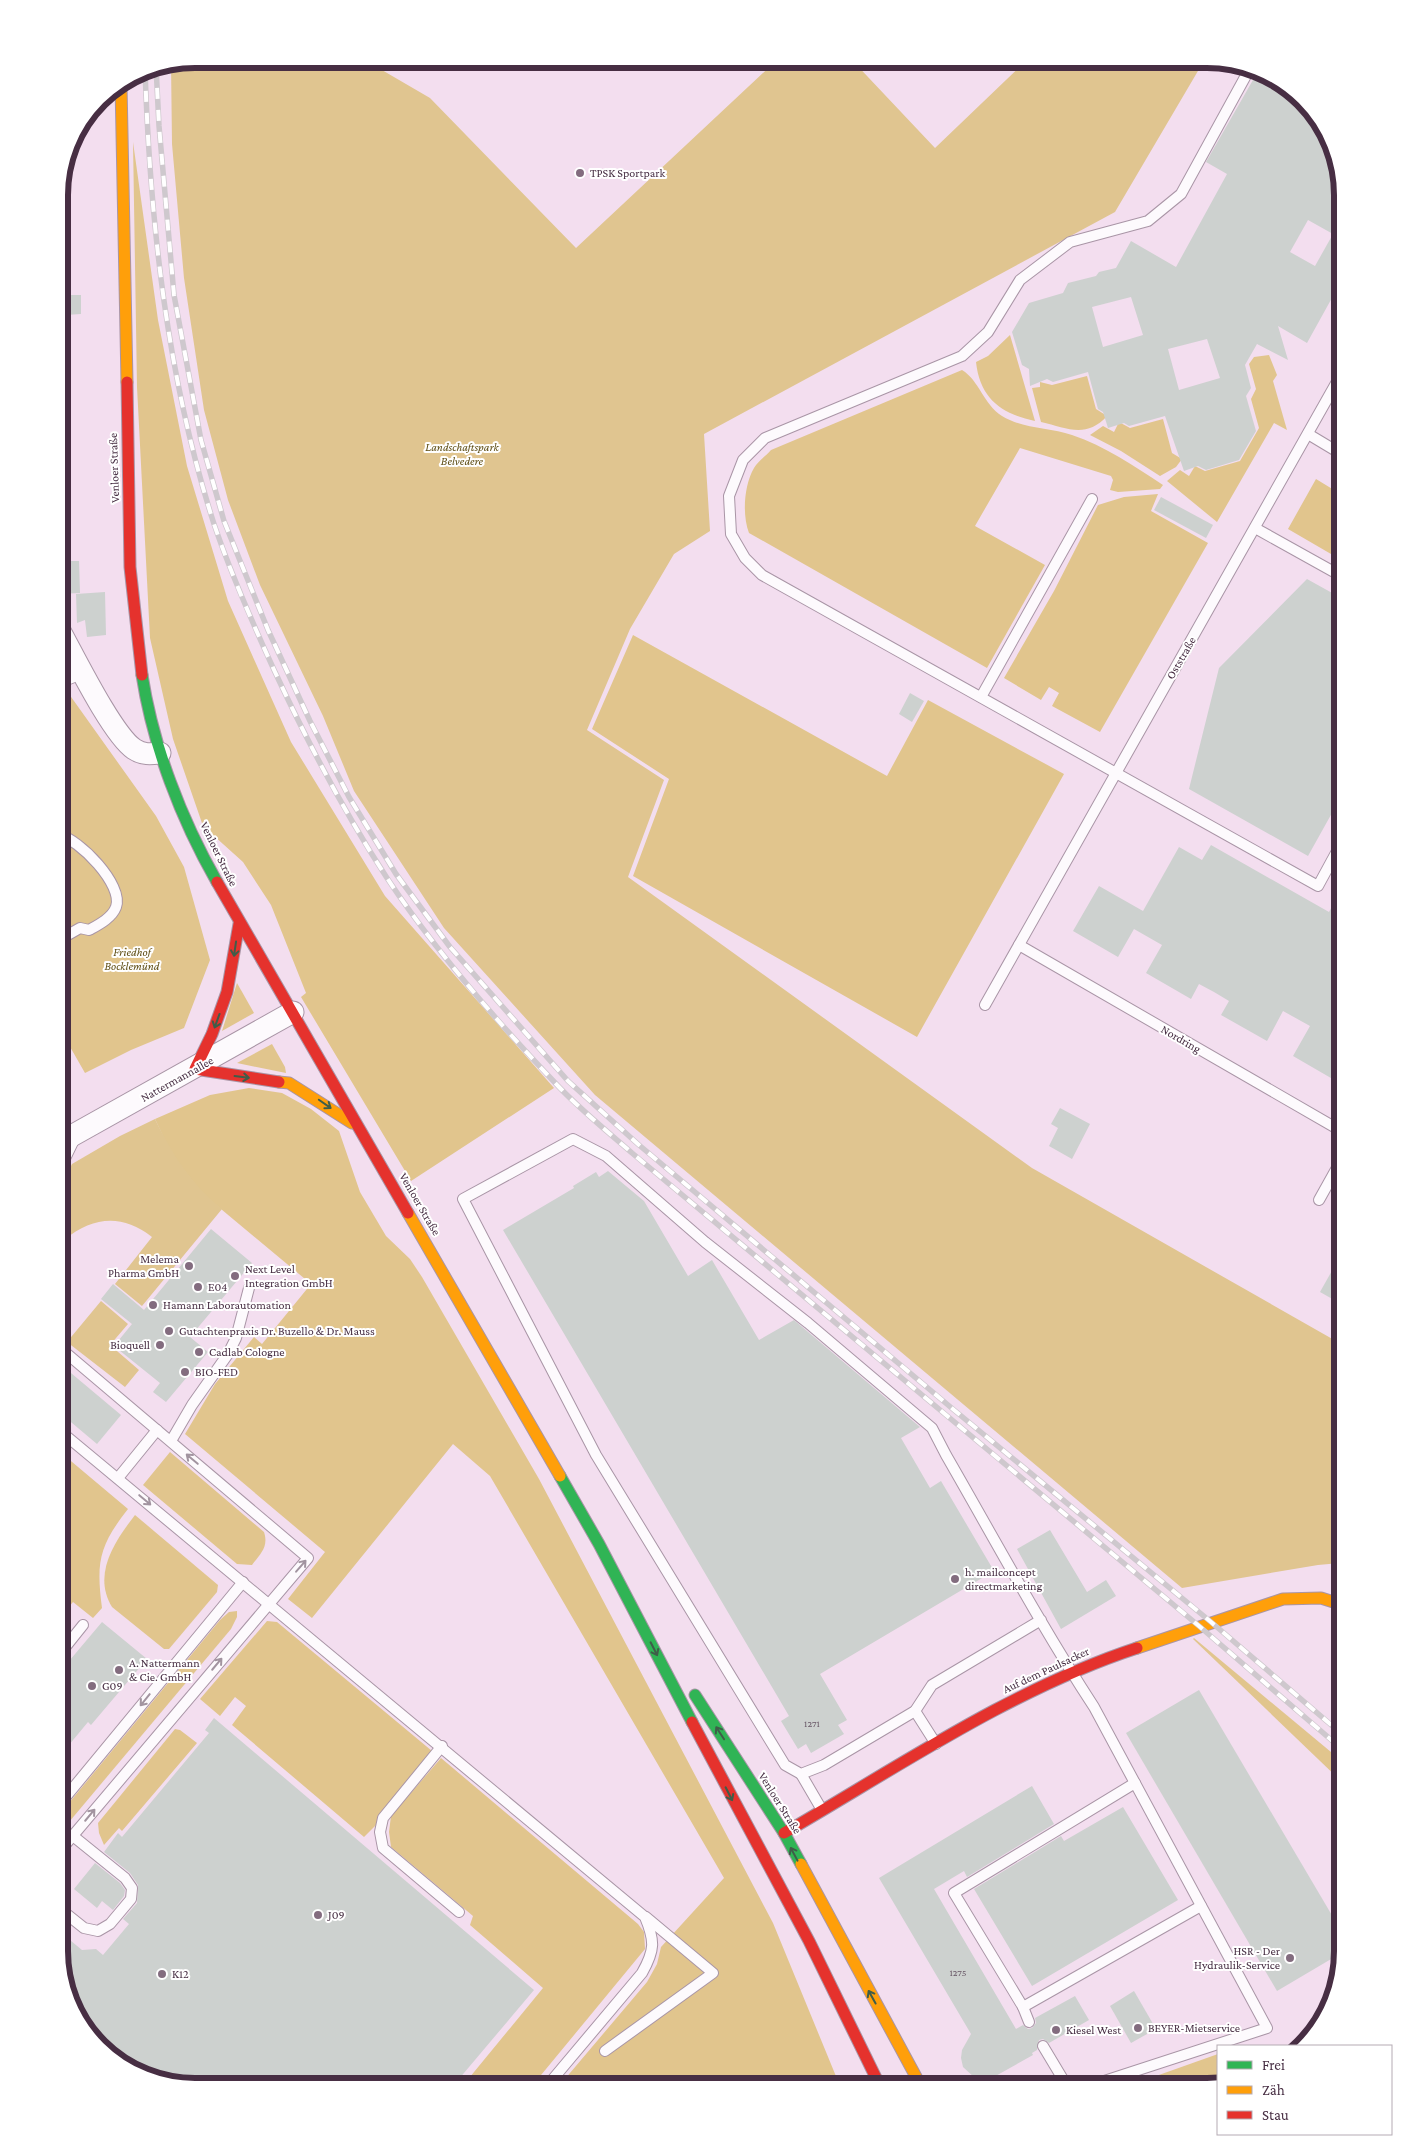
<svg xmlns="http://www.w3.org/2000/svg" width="1402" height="2145" viewBox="0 0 1402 2145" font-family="'Crimson Pro',serif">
	<rect width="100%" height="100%" fill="#f3deef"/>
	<g fill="#e1c58d">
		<path d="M133 142 158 320 187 466 228 601 291 742 385 896 554 1088 411 1181 301 997 306 993 271 905 243 862 203 826 173 739 150 638 137 387Z"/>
		<path d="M1010 335 1035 421C1002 414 980 399 976 362L988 356Z"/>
		<path d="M1269 355 1277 375 1273 381 1287 430 1274 423 1217 522 1167 481 1180 470 1189 476 1195 466 1205 471 1240 461 1259 428 1251 399 1256 389 1249 364 1254 357Z"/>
		<path d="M962 370C979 380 984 405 1002 416 1023 429 1049 427 1072 435 1105 446 1134 466 1163 485L1160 489 1118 492 1110 490 1113 480 1111 476 1020 448 975 526 1045 565 987 668 749 533C742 515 744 485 754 468 758 461 766 456 771 450Z"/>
		<path d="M1087 376 1096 409 1107 416C1086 439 1067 428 1041 422L1032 388 1040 387V382L1052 385Z"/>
		<path d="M1163 419 1172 453 1182 459 1176 467 1160 476 1121 451 1090 435 1103 426 1114 432 1119 422 1130 428Z"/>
		<path d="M1316 479 1334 490 1343 511V545L1337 542 1331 554 1288 529Z"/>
		<path d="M1158 494 1151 511 1208 543 1100 732 1052 706 1059 693 1049 687 1041 700 1004 678 1054 591 1098 505 1124 497Z"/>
		<path d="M633 635 887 776 928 700 1064 774 917 1037 633 876 669 779 592 729Z"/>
		<path d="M59 680 156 816 184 867 210 960 184 1028 131 1050 85 1073 61 1031H59Z"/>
		<path d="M237 983 254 1013 222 1031Z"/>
		<path d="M272 1044 285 1067 286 1073 237 1063Z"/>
		<path d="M249 1088 282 1093 311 1109 339 1131 360 1192 386 1236 410 1259 422 1277 539 1479 773 1923 840 2086H559L647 1982 657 1964 661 1947 724 1878 490 1476 453 1444 312 1618 288 1599 325 1552 185 1434 215 1384 254 1337 262 1344 311 1284 203 1194 172 1155 155 1119 210 1095Z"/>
		<path d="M59 1451 128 1509C99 1546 96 1562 102 1608L93 1618 73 1602 59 1619Z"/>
		<path d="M170 1452 264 1532C269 1547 260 1554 252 1565L237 1564 143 1485Z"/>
		<path d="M135 1515 218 1585 217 1592 169 1649H164L112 1607C92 1574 115 1541 135 1515Z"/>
		<path d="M237 1611V1617L231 1629 59 1834V1815L220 1620 229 1612Z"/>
		<path d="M267 1621 277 1622 432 1751 378 1816 377 1824 364 1837 232 1725 246 1706 235 1697 220 1716 200 1699Z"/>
		<path d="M1194 1638 1343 1762V1783L1193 1639Z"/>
		<path d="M175 1729 180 1730 197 1743 122 1831 119 1828 104 1845 99 1833 98 1823Z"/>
		<path d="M441 1758 638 1924 644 1932 645 1949 532 2086H468L465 2083 543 1988 470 1925 473 1916 391 1847 389 1832 391 1816Z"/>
		<path d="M1218 2054V2083L1208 2086H1158L1156 2076Z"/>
	</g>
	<g fill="#e0c590">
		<path d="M194 59H363L430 98 576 248 778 59H851L935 148 1028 59H1205L1115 212 704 434 710 531 674 554 630 629 587 730 664 780 628 877 1032 1168 1343 1345V1565L1340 1563 1318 1565 1182 1588 595 1095 444 928 354 791 323 716 260 585 228 500 204 410 184 278 172 144 171 63Z"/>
		<path d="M155 1119C173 1155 190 1183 222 1209L142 1306 115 1284 152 1237C122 1214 94 1216 64 1240L59 1235V1190L72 1164 120 1136Z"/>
		<path d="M101 1301 128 1324 110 1345 139 1370 125 1387 67 1342Z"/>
	</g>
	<g fill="#cdd1cf" fill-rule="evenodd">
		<path d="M1257 73 1283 81 1325 127 1343 194V278L1307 343 1278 326 1288 360 1257 344 1245 365 1251 388 1246 396 1256 431 1239 460 1206 470 1198 466 1184 471 1165 416 1129 426 1124 423 1108 428 1103 412 1098 409 1088 372 1053 382 1047 379 1030 386 1029 369 1022 365 1012 332 1029 303 1063 293 1068 283 1096 276 1099 272 1116 268 1131 241 1176 267 1227 174 1206 162ZM1308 220 1333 234 1315 266 1290 252ZM1131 297 1143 335 1103 347 1092 307ZM1207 339 1220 378 1179 390 1168 349Z"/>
		<path d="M65 295H81V314L66 315Z"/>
		<path d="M1161 497 1213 525 1206 538 1154 510Z"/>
		<path d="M59 561H79L80 593 59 594Z"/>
		<path d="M1307 579 1343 599V808L1337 804 1308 856 1189 789 1219 668Z"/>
		<path d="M105 592 106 635 87 637 85 620 77 623 76 594Z"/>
		<path d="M910 693 924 701 912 722 899 714Z"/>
		<path d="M1211 845 1329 912 1343 886V926L1337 936 1343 940V1085L1293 1056 1310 1026 1283 1011 1267 1041 1221 1015 1229 1001 1214 992 1199 984 1191 999 1146 973 1162 945 1134 929 1118 957 1073 931 1099 886 1143 911 1179 847 1202 860Z"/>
		<path d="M1060 1108 1090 1124 1072 1159 1049 1146 1058 1128 1051 1124Z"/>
		<path d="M608 1171 644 1201 688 1276 712 1260 759 1340 794 1320 920 1427 901 1438 930 1488 941 1481 994 1571 820 1674 847 1720 838 1725 844 1734 811 1753 806 1744 798 1749 781 1721 789 1716 503 1230 574 1188 573 1186 596 1172 599 1177Z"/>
		<path d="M211 1229 252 1263 190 1337 208 1352 166 1402 153 1392 160 1383 114 1346 132 1324 101 1299 113 1284 144 1310Z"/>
		<path d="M1343 1251V1305L1320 1292Z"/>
		<path d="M59 1363 121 1415 97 1444 59 1412Z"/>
		<path d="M1050 1530 1087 1592 1106 1580 1116 1596 1061 1629 1017 1549Z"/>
		<path d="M102 1622 147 1659 91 1725 88 1722 59 1757V1673Z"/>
		<path d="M1199 1690 1343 1934V1952L1277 1991 1126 1733Z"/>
		<path d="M214 1718 534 1990 453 2086H186L126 2068 77 2018 59 1951V1931L82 1950 96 1949 103 1955 129 1924 123 1919 137 1903 138 1885 130 1873 104 1852 118 1833 122 1837 209 1733 205 1730Z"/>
		<path d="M1032 1786 1054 1824 967 1877 964 1871 934 1889 1016 2029 1023 2025 1028 2029 1032 2028 1036 2023 1035 2018 1075 1996 1089 2020 1049 2043 1043 2039 1039 2040 1037 2050 1032 2053 1033 2055 992 2078H975L963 2067 961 2058 962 2050 971 2034 879 1878Z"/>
		<path d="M1123 1807 1178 1900 1032 1986 974 1889 1061 1836 1064 1841Z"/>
		<path d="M95 1863 120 1883 125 1890 124 1896 113 1910 102 1901 97 1908 74 1889Z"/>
		<path d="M1134 1991 1156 2029 1131 2043 1110 2006Z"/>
	</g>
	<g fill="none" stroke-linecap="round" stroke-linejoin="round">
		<g stroke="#a995a6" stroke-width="12">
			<g id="lane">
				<path d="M1249 70 1181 194 1148 221 1070 242 1020 280 988 332 962 356 765 438 743 460 729 496 731 534 745 558 762 575 1318 886 1343 840"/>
				<path d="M1308 434 1343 455"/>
				<path d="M1255 528 1343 577"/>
				<path d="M59 683 84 673"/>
				<path d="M981 697 1092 499"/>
				<path d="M59 940 80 928 89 930C98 925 112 918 116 907 124 885 79 839 59 835"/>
				<path d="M1019 945 1343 1132"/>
				<path d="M985 1005 1343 371"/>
				<path d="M59 1171 75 1138"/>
				<path d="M1319 1200 1343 1157"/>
				<path d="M59 1430 645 1917C655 1941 655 1950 642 1973L547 2086"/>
				<path d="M171 1441 192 1405 228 1354 236 1338 249 1288"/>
				<path d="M118 1478 157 1430"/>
				<path d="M1041 1620 932 1685 915 1711 824 1765 801 1774 785 1765 596 1455 463 1199 573 1139 606 1156 705 1242 808 1323 932 1428 946 1455C995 1540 1041 1626 1094 1707L1267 2028 1089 2086"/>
				<path d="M59 1655 83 1625"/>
				<path d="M915 1711 936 1744"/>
				<path d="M442 1746 383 1818 380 1832 383 1848 459 1912"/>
				<path d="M801 1774 822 1810"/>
				<path d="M1135 1783 954 1893 1023 2007 1201 1906"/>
				<path d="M59 1805 243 1582"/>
				<path d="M59 1852 308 1558 59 1347"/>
				<path d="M59 1908 84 1928 98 1931 110 1924 131 1899 132 1888 125 1878 73 1836"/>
				<path d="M1023 2007 1029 2022"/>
				<path d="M1043 2046 1067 2086"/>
				<path d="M605 2051 713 1973 646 1917"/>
			</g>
		</g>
		<g stroke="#a995a6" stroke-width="23">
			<g id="street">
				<path d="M59 629C74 656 112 734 134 749 143 755 151 754 160 753"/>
				<path d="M59 1143 293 1012"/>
			</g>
		</g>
		<g stroke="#a995a6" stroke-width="13">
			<g id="fast">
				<path d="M142 675C153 746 181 819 217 882"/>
				<path d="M560 1476 599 1544 692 1722"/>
				<path d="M695 1695 784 1833 801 1864"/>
			</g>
		</g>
		<g stroke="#a995a6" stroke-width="13">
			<g id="slow">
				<path d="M121 84 127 382"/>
				<path d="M279 1082 289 1083 352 1123"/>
				<path d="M408 1213 560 1476"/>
				<path d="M1137 1648 1283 1599 1321 1598 1343 1605"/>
				<path d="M801 1864 921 2086"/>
			</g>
		</g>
		<g stroke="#a995a6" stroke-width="13">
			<g id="jam">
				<path d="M127 382 130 567 142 675"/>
				<path d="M217 882 408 1213"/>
				<path d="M239 924 227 992 212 1034 195 1069 279 1082"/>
				<path d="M692 1722 809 1941 880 2086"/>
				<path d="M784 1833C898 1767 1012 1689 1137 1648"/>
			</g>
		</g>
		<use href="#lane" stroke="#fdfafd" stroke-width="10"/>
		<use href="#street" stroke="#fdfafd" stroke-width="21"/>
		<use href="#fast" stroke="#30b455" stroke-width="11"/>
		<use href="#slow" stroke="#ff9f0a" stroke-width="11"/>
		<use href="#jam" stroke="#e5322d" stroke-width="11"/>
		<g stroke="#cec8cd" stroke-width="5.5">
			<g id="rail">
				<path d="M156 66 159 126 174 295 201 440 224 521 268 630 310 721 349 797 396 874 450 947 568 1081 639 1145 954 1410 1211 1622 1343 1735"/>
				<path d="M145 69C150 222 167 378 214 524 231 574 253 624 275 672 308 743 344 812 387 878 434 949 500 1025 559 1087 582 1111 608 1132 632 1153L1199 1626 1343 1750"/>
			</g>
		</g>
		<use href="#rail" stroke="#fff" stroke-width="4" stroke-dasharray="11" stroke-linecap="butt"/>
	</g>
	<defs><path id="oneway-shaft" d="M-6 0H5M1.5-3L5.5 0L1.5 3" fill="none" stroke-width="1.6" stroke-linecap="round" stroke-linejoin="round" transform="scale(1.25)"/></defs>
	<g stroke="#3f5d49">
		<use href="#oneway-shaft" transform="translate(235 949) rotate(98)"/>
		<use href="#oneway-shaft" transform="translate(217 1021) rotate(110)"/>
		<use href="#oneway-shaft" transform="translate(242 1077) rotate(7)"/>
		<use href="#oneway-shaft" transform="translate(325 1104) rotate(35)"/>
		<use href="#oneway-shaft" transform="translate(654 1649) rotate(63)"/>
		<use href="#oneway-shaft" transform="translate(720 1733) rotate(-123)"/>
		<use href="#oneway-shaft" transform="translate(729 1794) rotate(63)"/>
		<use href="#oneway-shaft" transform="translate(794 1854) rotate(-118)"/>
		<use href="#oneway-shaft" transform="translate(872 1997) rotate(-119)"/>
	</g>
	<g stroke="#a294a0">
		<use href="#oneway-shaft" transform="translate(192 1459) rotate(-140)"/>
		<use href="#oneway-shaft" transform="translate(145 1500) rotate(40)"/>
		<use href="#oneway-shaft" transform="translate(301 1566) rotate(-49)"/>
		<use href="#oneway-shaft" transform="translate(217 1664) rotate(-50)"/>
		<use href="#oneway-shaft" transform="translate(145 1700) rotate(129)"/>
		<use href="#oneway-shaft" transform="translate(90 1815) rotate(-50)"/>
	</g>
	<g fill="#836c7f" stroke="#fff" stroke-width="2">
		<circle cx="580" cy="173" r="5"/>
		<circle cx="189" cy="1266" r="5"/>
		<circle cx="235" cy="1276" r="5"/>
		<circle cx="198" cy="1287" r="5"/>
		<circle cx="153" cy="1305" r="5"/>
		<circle cx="169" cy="1331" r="5"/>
		<circle cx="160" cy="1345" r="5"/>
		<circle cx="199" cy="1352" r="5"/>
		<circle cx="185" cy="1372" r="5"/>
		<circle cx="955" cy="1579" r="5"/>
		<circle cx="119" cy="1670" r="5"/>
		<circle cx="92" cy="1686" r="5"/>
		<circle cx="318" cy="1915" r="5"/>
		<circle cx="1290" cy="1958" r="5"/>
		<circle cx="162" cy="1974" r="5"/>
		<circle cx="1138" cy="2028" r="5"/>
		<circle cx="1056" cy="2030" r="5"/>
	</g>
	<g text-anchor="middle" stroke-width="4" stroke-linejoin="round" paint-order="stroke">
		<g font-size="10" fill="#685766">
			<text x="812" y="1727">1271</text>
			<text x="958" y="1976">1275</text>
		</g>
		<g font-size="12" fill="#472e43" stroke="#fff" text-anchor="start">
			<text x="590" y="177">TPSK Sportpark</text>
			<text x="179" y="1263" text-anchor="end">Melema<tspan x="179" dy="14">Pharma GmbH</tspan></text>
			<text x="245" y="1273">Next Level<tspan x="245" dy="14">Integration GmbH</tspan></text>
			<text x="208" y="1291">E04</text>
			<text x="163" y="1309">Hamann Laborautomation</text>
			<text x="179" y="1335">Gutachtenpraxis Dr. Buzello &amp; Dr. Mauss</text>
			<text x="150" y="1349" text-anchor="end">Bioquell</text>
			<text x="209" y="1356">Cadlab Cologne</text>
			<text x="195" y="1376">BIO-FED</text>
			<text x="965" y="1576">h. mailconcept<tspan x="965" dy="14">directmarketing</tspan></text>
			<text x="129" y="1667">A. Nattermann<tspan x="129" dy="14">&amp; Cie. GmbH</tspan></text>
			<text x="102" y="1690">G09</text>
			<text x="328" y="1919">J09</text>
			<text x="1280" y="1955" text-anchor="end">HSR - Der<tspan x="1280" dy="14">Hydraulik-Service</tspan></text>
			<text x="172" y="1978">K12</text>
			<text x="1148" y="2032">BEYER-Mietservice</text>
			<text x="1066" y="2034">Kiesel West</text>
		</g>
		<g font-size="12" font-style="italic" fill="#5e4d14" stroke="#fff">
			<text x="462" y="451">Landschaftspark<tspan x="462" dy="14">Belvedere</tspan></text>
			<text x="132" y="956">Friedhof<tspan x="132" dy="14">Bocklemünd</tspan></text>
		</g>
		<g font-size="12" fill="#472e43" stroke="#fff">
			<text transform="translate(114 468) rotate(-92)" y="4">Venloer Straße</text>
			<text transform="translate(1181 658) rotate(-60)" y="4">Oststraße</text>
			<text transform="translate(219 854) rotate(64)" y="4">Venloer Straße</text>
			<text transform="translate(1181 1039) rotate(30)" y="4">Nordring</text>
			<text transform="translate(177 1079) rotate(-29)" y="4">Nattermannallee</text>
			<text transform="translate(420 1204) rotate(60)" y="4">Venloer Straße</text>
			<text transform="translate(1046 1670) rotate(-25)" y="4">Auf dem Paulsacker</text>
			<text transform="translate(780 1803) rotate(58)" y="4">Venloer Straße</text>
		</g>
	</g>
	<path d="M0 0H1402V2145H0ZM195 68H1207A127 127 0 0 1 1334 195V1951A127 127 0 0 1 1207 2078H195A127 127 0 0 1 68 1951V195A127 127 0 0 1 195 68Z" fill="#fff" fill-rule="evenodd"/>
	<path fill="none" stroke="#472e43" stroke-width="6" d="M195 68H1207A127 127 0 0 1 1334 195V1951A127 127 0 0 1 1207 2078H195A127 127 0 0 1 68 1951V195A127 127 0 0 1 195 68Z"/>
	<rect x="1217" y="2045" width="175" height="90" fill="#ffffff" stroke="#b5abb4"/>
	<rect x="1227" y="2061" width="25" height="8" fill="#30b455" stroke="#b5abb4"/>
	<text x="1262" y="2070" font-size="15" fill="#472e43">Frei</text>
	<rect x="1227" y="2086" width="25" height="8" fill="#ff9f0a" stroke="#b5abb4"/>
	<text x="1262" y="2095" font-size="15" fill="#472e43">Zäh</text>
	<rect x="1227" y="2111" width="25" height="8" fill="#e5322d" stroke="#b5abb4"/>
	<text x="1262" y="2120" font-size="15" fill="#472e43">Stau</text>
</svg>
